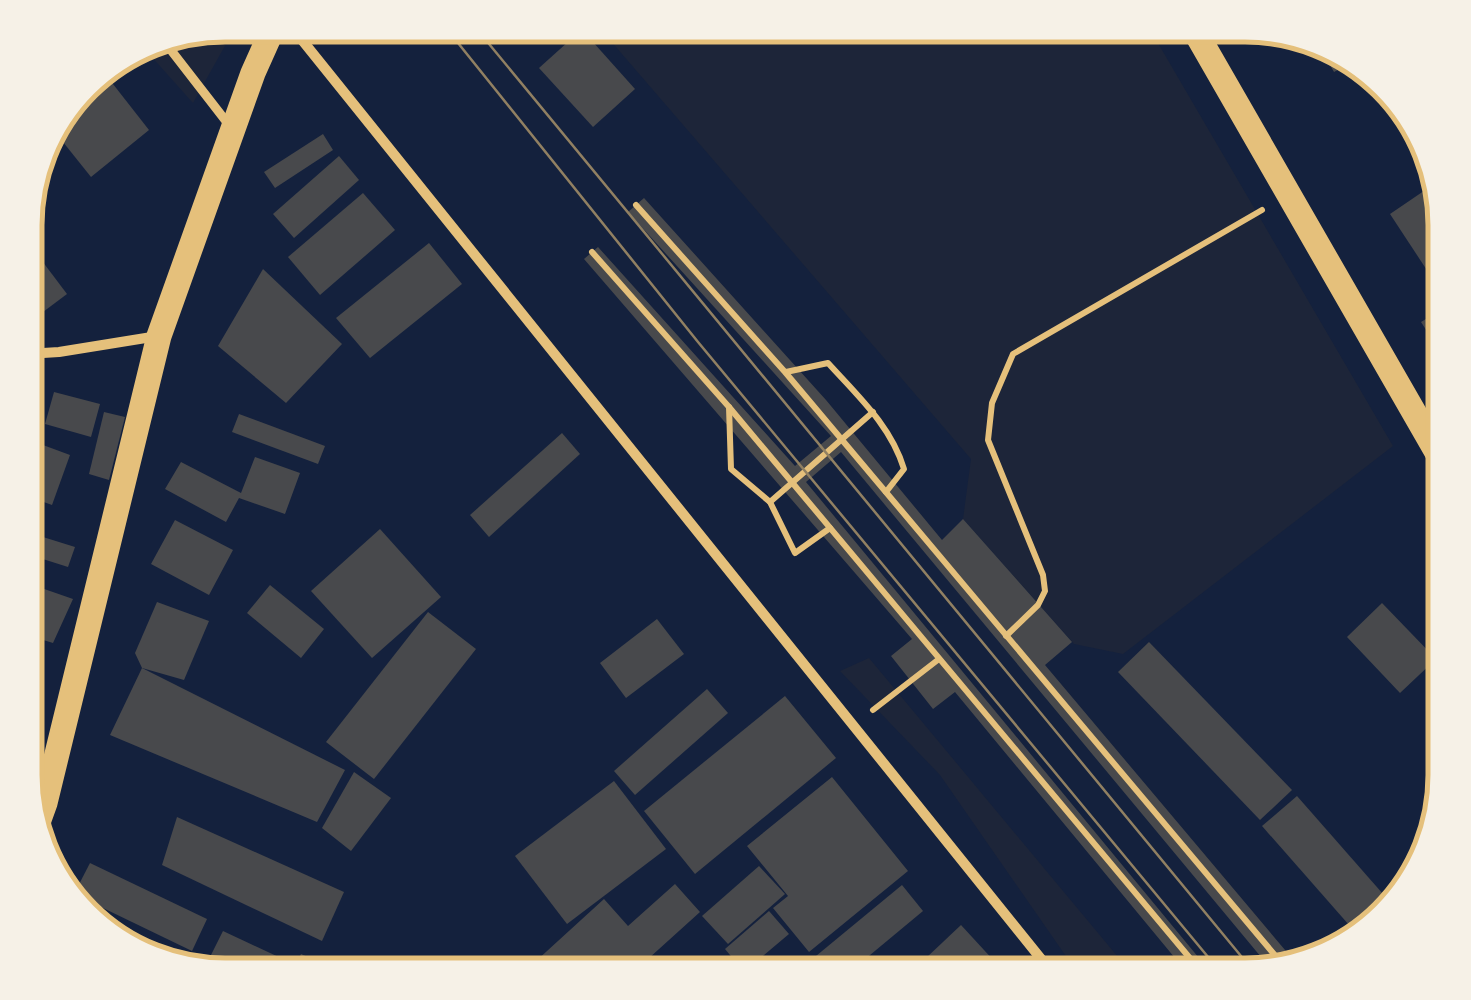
<svg xmlns="http://www.w3.org/2000/svg" width="1471" height="1000" viewBox="0 0 1471 1000" font-family="'Noto Sans',sans-serif">
	<rect width="100%" height="100%" fill="#14213d"/>
	<g fill="#1d2539">
		<path d="M1148 26 1393 446 1123 654 1074 644 963 519 971 459 603 32Z"/>
		<path d="M231 35 193 103 142 46 161 36Z"/>
		<path d="M869 658 1133 975H1079L940 775 840 671Z"/>
	</g>
	<g fill="#48494c">
		<path d="M579 32H584L635 89 593 127 539 68Z"/>
		<path d="M1321 49 1331 53 1354 61 1334 72Z"/>
		<path d="M102 70 149 130 91 177 51 127 94 74Z"/>
		<path d="M323 134 333 150 275 188 264 172Z"/>
		<path d="M339 156 359 180 294 238 273 214Z"/>
		<path d="M1437 182 1446 213V282L1438 287 1390 214Z"/>
		<path d="M363 193 395 230 320 295 288 257Z"/>
		<path d="M644 198 826 400 942 540 963 519 1072 642 1045 665 1296 963 1271 969 841 452 806 482 1213 975H1189L955 692 933 709 891 656 912 639 584 259 598 247 795 466 831 436 628 212Z"/>
		<path d="M27 241 67 294 43 312 27 291Z"/>
		<path d="M429 243 462 284 370 358 336 318Z"/>
		<path d="M263 269 342 344 286 403 218 346Z"/>
		<path d="M1442 309 1446 316V354L1443 356 1421 322Z"/>
		<path d="M27 378 44 381 37 418 27 416Z"/>
		<path d="M54 392 100 404 91 437 45 424Z"/>
		<path d="M104 412 125 417 109 480 89 474Z"/>
		<path d="M239 414 325 446 318 464 232 432Z"/>
		<path d="M27 431 43 439 27 471Z"/>
		<path d="M562 433 580 454 489 537 470 515Z"/>
		<path d="M43 445 70 455 52 505 27 496V490Z"/>
		<path d="M255 457 300 473 285 514 239 498 226 522 165 489 181 462 241 493Z"/>
		<path d="M175 520 233 550 209 595 151 564Z"/>
		<path d="M380 529 441 597 372 658 311 591Z"/>
		<path d="M27 532 75 547 68 567 27 554Z"/>
		<path d="M27 583 73 599 53 643 27 635Z"/>
		<path d="M270 585 324 629 301 658 247 613Z"/>
		<path d="M157 602 209 621 184 680 142 668 135 653Z"/>
		<path d="M1382 603 1436 659 1400 693 1347 637Z"/>
		<path d="M428 612 476 649 374 779 326 742Z"/>
		<path d="M657 619 684 654 626 698 600 663Z"/>
		<path d="M1149 642 1292 790 1260 820 1118 672Z"/>
		<path d="M142 668 345 770 317 822 110 735Z"/>
		<path d="M707 689 728 713 635 795 614 771Z"/>
		<path d="M785 696 836 758 695 874 644 811Z"/>
		<path d="M354 772 391 798 351 851 322 828Z"/>
		<path d="M832 777 908 871 809 952 773 908 788 896 747 846Z"/>
		<path d="M614 781 666 849 567 924 515 856Z"/>
		<path d="M1297 796 1383 894 1349 925 1262 826Z"/>
		<path d="M177 817 344 892 322 941 162 865Z"/>
		<path d="M90 863 207 919 192 951 74 894Z"/>
		<path d="M759 866 785 894 728 944 702 916Z"/>
		<path d="M675 884 700 912 638 968 643 975H527L524 972 604 899 628 926Z"/>
		<path d="M902 885 923 911 846 975H793Z"/>
		<path d="M769 911 789 934 744 972 725 949Z"/>
		<path d="M961 925 1007 975H908Z"/>
		<path d="M223 931 283 959 275 975H213L203 971Z"/>
		<path d="M301 954 348 975H291Z"/>
	</g>
	<g fill="none" stroke-linecap="round" stroke-linejoin="round">
		<g stroke="#e5c07b" stroke-width="6">
			<path d="M636 205 785 372 1284 966"/>
			<path d="M592 252 729 407 1204 975"/>
			<path d="M786 372 828 363C858 396 891 426 904 469L886 492"/>
			<path d="M729 407 731 469 770 502 795 553 830 528"/>
			<path d="M770 502 873 412"/>
			<path d="M1006 636 1038 605 1045 591 1043 575 988 440 992 403 1013 354 1262 210"/>
			<path d="M873 710 939 659"/>
		</g>
		<path stroke="#e5c07b" stroke-width="9" d="M160 36 229 125"/>
		<g stroke="#e5c07b" stroke-width="10">
			<path d="M298 35 1054 975"/>
			<path d="M27 354 59 352 158 336"/>
		</g>
		<g stroke="#e5c07b" stroke-width="25">
			<path d="M1192 26 1446 468"/>
			<path d="M36 828 45 803 159 336 253 73 270 35"/>
		</g>
		<g stroke="#918062" stroke-width="2.5">
			<path d="M450 33 698 342 1223 975"/>
			<path d="M480 33 1255 973"/>
		</g>
	</g>
	<path d="M0 0H1471V1000H0ZM225 42H1245A183 183 0 0 1 1428 225V775A183 183 0 0 1 1245 958H225A183 183 0 0 1 42 775V225A183 183 0 0 1 225 42Z" fill="#f6f1e7" fill-rule="evenodd"/>
	<path fill="none" stroke="#e5c07b" stroke-width="5" d="M225 42H1245A183 183 0 0 1 1428 225V775A183 183 0 0 1 1245 958H225A183 183 0 0 1 42 775V225A183 183 0 0 1 225 42Z"/>
</svg>
